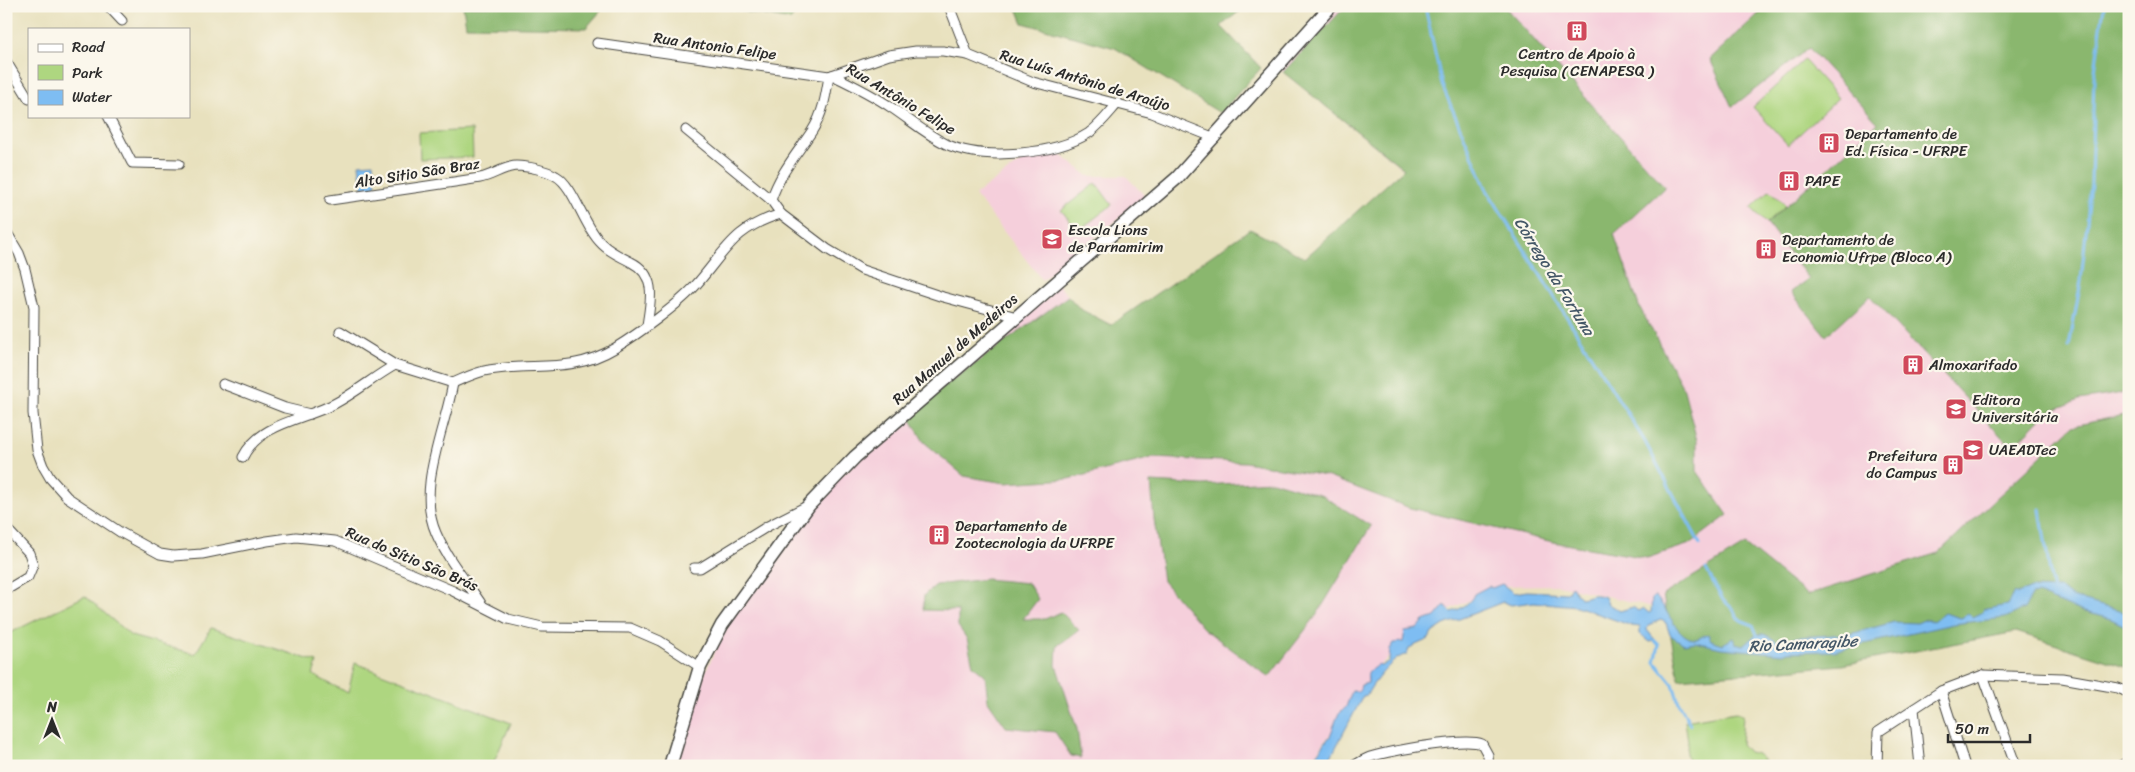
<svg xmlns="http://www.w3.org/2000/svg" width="2135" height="772" viewBox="0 0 2135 772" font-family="Sriracha,sans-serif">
	<rect width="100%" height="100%" fill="#fbf7ec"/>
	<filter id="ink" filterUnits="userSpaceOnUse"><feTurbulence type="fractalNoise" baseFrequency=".02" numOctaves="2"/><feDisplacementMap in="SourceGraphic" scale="10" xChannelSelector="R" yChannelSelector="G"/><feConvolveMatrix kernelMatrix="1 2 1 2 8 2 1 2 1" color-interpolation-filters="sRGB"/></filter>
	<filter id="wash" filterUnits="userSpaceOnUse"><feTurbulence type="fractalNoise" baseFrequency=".0096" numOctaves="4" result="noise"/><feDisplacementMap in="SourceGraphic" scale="20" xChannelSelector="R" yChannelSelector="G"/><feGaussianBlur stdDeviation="1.12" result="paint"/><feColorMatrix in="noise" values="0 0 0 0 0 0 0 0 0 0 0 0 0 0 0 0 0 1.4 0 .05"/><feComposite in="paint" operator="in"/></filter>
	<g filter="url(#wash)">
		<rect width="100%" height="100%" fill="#e8e1be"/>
		<g fill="#f5cfdb">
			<path d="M1332 6H2129V612L1700 618 1559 585 1502 586 1441 613 1381 664 1307 766H670L676 743 707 668 744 591 809 505 1056 282 1080 309 1111 325 1250 229 1305 258 1404 170 1276 66Z"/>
			<path d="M1056 151 1088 176H1126L1146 197 1042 280 975 195 1034 152Z"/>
		</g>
		<g fill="#aed680" stroke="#6c8056">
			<path d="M1804 60 1838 98 1788 145 1753 107Z"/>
			<path d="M472 130 473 157 420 159 419 133Z"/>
			<path d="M1096 183 1112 205 1078 231 1061 210Z"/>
			<path d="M1770 190 1786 205 1767 223 1751 208Z"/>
			<path d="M85 596 131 636 195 654 211 628 317 662 313 675 348 693 355 663 511 723 492 766H6V635Z"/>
			<path d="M1736 712 1743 716 1741 744 1748 752 1757 754 1770 766H1690L1686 754 1688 741 1685 721Z"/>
		</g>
		<g fill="#8ab76e" stroke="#5a714c">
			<path d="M463 6H605L586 28 466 26Z"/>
			<path d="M715 6H801L791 20Z"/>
			<path d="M1016 6H1246L1221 26 1261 68 1220 113 1115 48 1023 23Z"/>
			<path d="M1346 6H1504L1665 187 1614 234 1639 306 1684 390 1697 441V471L1728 515 1690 544 1647 558 1553 542 1410 508 1326 476 1245 462 1152 458 1069 479 1005 483 964 476 924 442 907 413 1068 296 1080 309 1111 325 1250 229 1305 258 1404 169 1283 72Z"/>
			<path d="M1767 6H2129V392L2079 400 2046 413 2012 448 1870 296 1826 336 1791 292 1809 279 1767 223 1878 123 1809 48 1732 107 1710 59Z"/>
			<path d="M2129 414V668L2016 632 1842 665 1679 679 1663 595 1745 545 1807 595 1938 553 2073 426Z"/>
			<path d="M1272 481 1323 496 1371 526 1316 616 1269 677 1203 628 1163 581 1154 519 1151 482 1203 485Z"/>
			<path d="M986 579 1028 583 1038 599 1023 619H1045L1061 612 1079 630 1057 646 1056 665 1077 729 1081 758 1071 756 1055 732 1006 727 988 701 985 675 973 665 967 639 958 626V611L923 610 924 595 936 585Z"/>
		</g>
		<g fill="#7ebdf2" stroke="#54748e">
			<path d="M373 163 376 187 362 189 359 164Z"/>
			<path d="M1502 584 1514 593 1527 591 1567 593 1571 586 1580 598C1592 597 1590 592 1605 597L1608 604 1620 611 1633 607 1638 611 1643 608 1649 613 1651 612 1652 598 1655 596C1667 606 1677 641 1697 639 1700 638 1704 635 1708 634L1711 640 1723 644 1733 638 1735 643 1744 645C1763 627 1762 634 1782 644L1796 637 1850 634 1894 622 1917 623 1926 619 1933 622 1944 613 1961 618 1968 614 1973 617 1983 612 1984 608 1987 609 2007 605 2014 592 2018 594 2031 588 2060 589 2072 597 2129 614V628L2111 619 2080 611 2037 594 2032 595 2024 609 2005 618 1953 624 1833 651 1788 652 1783 654 1721 648 1695 642 1684 644 1670 635 1666 623 1661 620 1648 625 1647 630 1656 641 1650 642 1640 634V627L1632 626 1576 606 1534 602 1511 605 1503 602 1444 625 1432 633 1429 639 1409 648 1407 655C1396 653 1371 685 1367 695L1363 696 1326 766H1308L1330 736 1338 715 1346 707 1352 691 1359 692 1361 685 1368 683C1367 667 1368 674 1377 665L1381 666 1389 661 1390 649 1394 643 1403 642 1405 631 1417 629 1424 621 1435 617 1445 605 1451 612C1460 610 1471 603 1474 594L1489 586 1492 588Z"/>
		</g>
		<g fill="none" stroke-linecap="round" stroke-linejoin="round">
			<g stroke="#7ebdf2" stroke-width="3">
				<path d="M1425 6 1442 85 1487 190 1644 440 1700 544"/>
				<path d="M2069 347 2081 281 2091 183 2094 78 2104 6"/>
				<path d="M2040 509 2053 592"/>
				<path d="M1706 569 1723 600 1733 609 1738 619 1753 625 1758 637"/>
				<path d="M1654 640 1659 645 1655 662 1673 684 1679 703 1690 724"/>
			</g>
		</g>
	</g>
	<g filter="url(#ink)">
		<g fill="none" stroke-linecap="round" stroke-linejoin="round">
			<g stroke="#474641" stroke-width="11">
				<g id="minor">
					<path d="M108 6 122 21"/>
					<path d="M949 6 968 55"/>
					<path d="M597 43 829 76 889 55 916 51H943L968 55 1033 82 1152 113 1215 138"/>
					<path d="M6 61 29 99"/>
					<path d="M832 75C853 85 873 95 892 108 910 120 926 134 946 144 982 161 1055 155 1089 133 1100 125 1109 113 1118 103"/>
					<path d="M829 76C826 95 823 114 812 131 796 155 780 173 771 200L781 214 827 249 862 270 943 297 1017 317"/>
					<path d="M108 116 132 163 179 164"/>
					<path d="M686 130 771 200"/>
					<path d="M330 200C380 193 430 186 480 178 492 176 503 167 516 166 527 166 546 170 556 176 574 186 584 227 602 244 611 253 620 256 631 262 657 275 651 300 647 325"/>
					<path d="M6 231 19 253 25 269 34 307 33 413 37 450 43 466 50 478 67 497 120 532 160 554 173 556 202 554 267 541 296 537 335 541 453 591 508 619 542 627 630 628 660 641 700 667"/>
					<path d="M340 331 395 365 453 383"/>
					<path d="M453 383C465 378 476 372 489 370 534 362 572 374 615 348 638 334 678 305 696 285 726 251 733 228 781 214"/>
					<path d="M453 383C445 430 416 488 436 533 447 559 467 582 482 605"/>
					<path d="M223 384 285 408 310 414"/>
					<path d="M243 457C260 423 303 420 334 404 355 393 374 377 395 365"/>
					<path d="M6 528 29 553 33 565 28 577 6 590"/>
					<path d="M694 568H700L768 526 807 506"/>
					<path d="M1983 675 2016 766"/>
					<path d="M1941 691 1965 766"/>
					<path d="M1914 709 1920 766"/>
					<path d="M1353 766C1359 763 1364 759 1370 757 1390 751 1465 737 1482 744L1488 755 1489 766"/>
					<path d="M1877 766 1878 732 1941 691 1983 675 2062 678 2118 688 2129 693"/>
					<path d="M2120 766 2129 761"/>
				</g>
			</g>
			<g stroke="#474641" stroke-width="15">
				<path id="secondary" d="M670 766 700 667 722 625 809 505 855 457 1177 178 1331 6"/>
			</g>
			<use href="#minor" stroke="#fff" stroke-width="9"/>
			<use href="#secondary" stroke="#fff" stroke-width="12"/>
		</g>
	</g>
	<defs>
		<g id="building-square" transform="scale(1.125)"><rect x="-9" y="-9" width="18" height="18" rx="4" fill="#d1495b" stroke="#fbf7ec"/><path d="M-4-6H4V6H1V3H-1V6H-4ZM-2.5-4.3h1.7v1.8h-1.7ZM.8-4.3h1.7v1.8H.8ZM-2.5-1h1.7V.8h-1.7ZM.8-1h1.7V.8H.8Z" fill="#fff"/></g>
		<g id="school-square" transform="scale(1.125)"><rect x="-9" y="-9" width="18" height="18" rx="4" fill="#d1495b" stroke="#fbf7ec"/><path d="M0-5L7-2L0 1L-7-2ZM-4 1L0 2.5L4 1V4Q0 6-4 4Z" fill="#fff"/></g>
		<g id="university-square" transform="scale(1.125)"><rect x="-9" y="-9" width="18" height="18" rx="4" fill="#d1495b" stroke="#fbf7ec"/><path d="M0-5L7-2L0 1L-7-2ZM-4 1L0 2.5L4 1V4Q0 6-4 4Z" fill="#fff"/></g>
	</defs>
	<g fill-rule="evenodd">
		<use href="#building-square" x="1577" y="31"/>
		<use href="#building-square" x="1829" y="143"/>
		<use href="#building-square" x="1789" y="181"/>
		<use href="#school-square" x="1052" y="239"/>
		<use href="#building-square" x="1766" y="249"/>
		<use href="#building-square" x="1913" y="365"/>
		<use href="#university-square" x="1956" y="409"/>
		<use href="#university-square" x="1973" y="450"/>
		<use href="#building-square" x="1953" y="465"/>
		<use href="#building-square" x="939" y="535"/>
	</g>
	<g text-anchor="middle" stroke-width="4.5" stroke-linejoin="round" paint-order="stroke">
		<g font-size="15" fill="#2b2b2b" stroke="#fbf7ec">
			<text transform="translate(715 46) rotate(8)" y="5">Rua Antonio Felipe</text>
			<text transform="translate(1085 80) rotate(17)" y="5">Rua Luís Antônio de Araújo</text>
			<text transform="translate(901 99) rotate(31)" y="5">Rua Antônio Felipe</text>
			<text transform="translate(417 173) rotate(-9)" y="5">Alto Sitio São Braz</text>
			<text transform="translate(955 349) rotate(-41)" y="5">Rua Manuel de Medeiros</text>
			<text transform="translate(412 559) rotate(23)" y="5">Rua do Sítio São Brás</text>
		</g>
		<g font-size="15" fill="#2b2b2b" stroke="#fbf7ec" text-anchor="start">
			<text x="1577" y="59" text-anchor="middle">Centro de Apoio à<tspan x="1577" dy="17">Pesquisa ( CENAPESQ )</tspan></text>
			<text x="1845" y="139">Departamento de<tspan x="1845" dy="17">Ed. Física - UFRPE</tspan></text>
			<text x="1805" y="186">PAPE</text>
			<text x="1068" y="235">Escola Lions<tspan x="1068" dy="17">de Parnamirim</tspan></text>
			<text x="1782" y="245">Departamento de<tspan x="1782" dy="17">Economia Ufrpe (Bloco A)</tspan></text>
			<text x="1929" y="370">Almoxarifado</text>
			<text x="1972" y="405">Editora<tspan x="1972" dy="17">Universitária</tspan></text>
			<text x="1989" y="455">UAEADTec</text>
			<text x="1937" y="461" text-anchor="end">Prefeitura<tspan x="1937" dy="17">do Campus</tspan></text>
			<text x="955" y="531">Departamento de<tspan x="955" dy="17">Zootecnologia da UFRPE</tspan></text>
		</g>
		<g font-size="16" font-style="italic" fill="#445767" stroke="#fbf7ec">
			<text transform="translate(1555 276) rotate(58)" y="6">Córrego da Fortuna</text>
			<text transform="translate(1803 643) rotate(-3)" y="6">Rio Camaragibe</text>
		</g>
	</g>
	<rect width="2135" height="772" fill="none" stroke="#fbf7ec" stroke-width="25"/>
	<rect x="28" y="28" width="162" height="90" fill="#fbf7ec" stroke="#a8a59f"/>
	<rect x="38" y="44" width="25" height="8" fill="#ffffff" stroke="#a8a59f"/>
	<text x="72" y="52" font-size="15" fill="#2b2b2b">Road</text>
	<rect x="38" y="65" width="25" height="15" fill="#aed680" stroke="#a8a59f"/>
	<text x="72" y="78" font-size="15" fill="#2b2b2b">Park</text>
	<rect x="38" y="90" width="25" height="15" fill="#7ebdf2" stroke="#a8a59f"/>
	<text x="72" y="102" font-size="15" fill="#2b2b2b">Water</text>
	<g transform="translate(52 720)" stroke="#fbf7ec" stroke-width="4" paint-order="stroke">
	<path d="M0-4L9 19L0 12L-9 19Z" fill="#2b2b2b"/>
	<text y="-8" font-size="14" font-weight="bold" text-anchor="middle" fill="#2b2b2b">N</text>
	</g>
	<path d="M1948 734v8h82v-8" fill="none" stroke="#2b2b2b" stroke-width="2.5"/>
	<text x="1955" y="734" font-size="15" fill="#2b2b2b" stroke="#fbf7ec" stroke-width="4" paint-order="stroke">50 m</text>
</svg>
